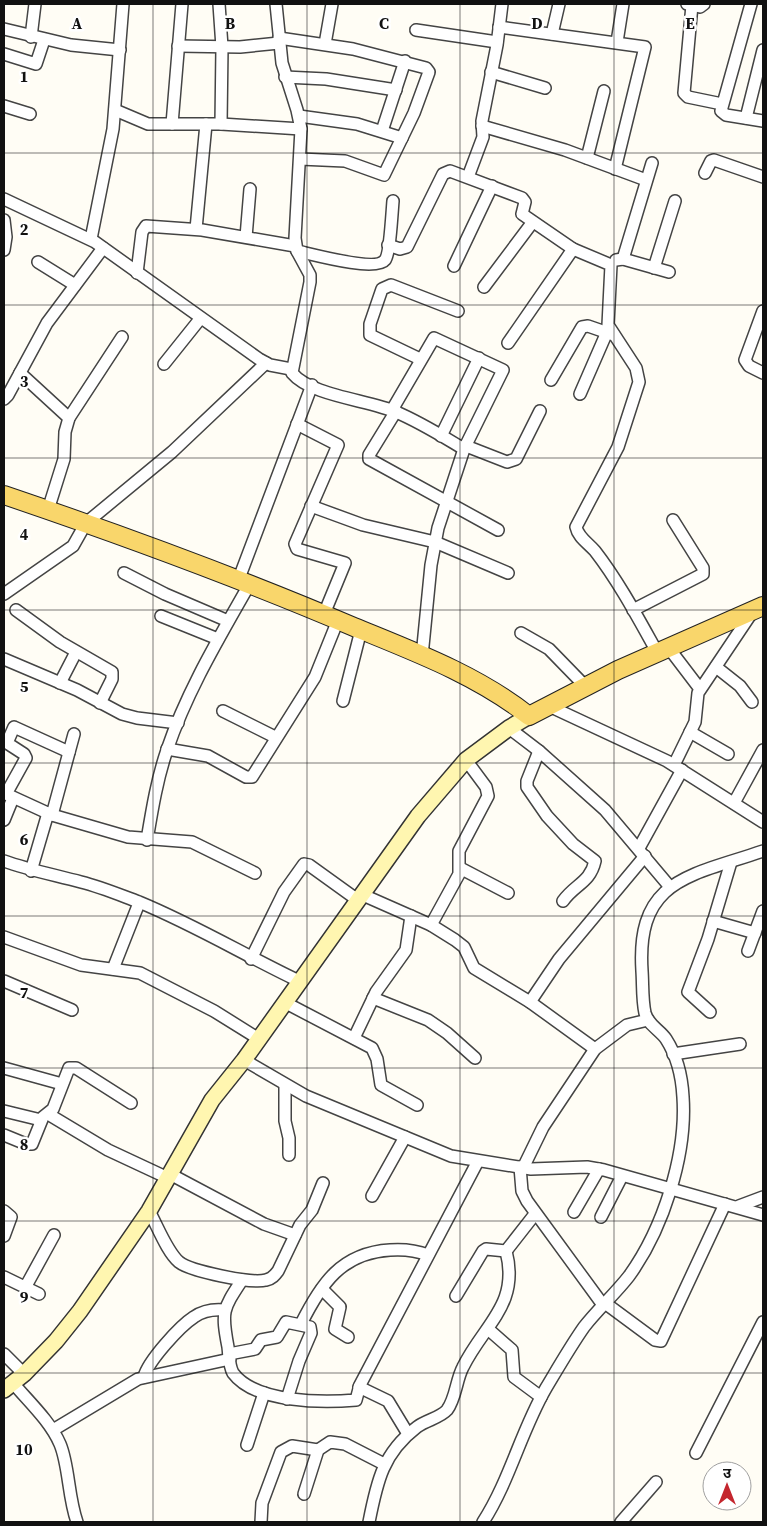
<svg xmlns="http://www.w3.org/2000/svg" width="767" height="1526" viewBox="0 0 767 1526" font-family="'Source Serif 4','Noto Sans Devanagari',serif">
	<rect width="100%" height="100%" fill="#fffdf5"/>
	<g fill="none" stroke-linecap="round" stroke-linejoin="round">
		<g stroke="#444" stroke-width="14">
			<g id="street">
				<path d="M219 4 222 47 221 124"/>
				<path d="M276 4 282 63 297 110 301 129 295 238 297 251 310 275V282L292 373C311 396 369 400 396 412 420 422 442 436 464 449"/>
				<path d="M687 4 700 7 704 4"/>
				<path d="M751 4 721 111 726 115 763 121"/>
				<path d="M692 5 684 93 688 97 722 104"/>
				<path d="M499 27 645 47 615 169"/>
				<path d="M4 29 71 45 120 50"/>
				<path d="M416 30 497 42"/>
				<path d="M552 34 559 4"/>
				<path d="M31 37 35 4"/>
				<path d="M279 38 353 49 426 68 429 72 414 113 384 175 345 161 300 159"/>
				<path d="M617 42 623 4"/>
				<path d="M325 44 332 4"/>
				<path d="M178 46 240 47 279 43"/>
				<path d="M4 54 36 64 44 40"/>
				<path d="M491 72 545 88"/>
				<path d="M285 77 326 79 396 90"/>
				<path d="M4 106 30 114"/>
				<path d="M115 110 148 124H221L301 129"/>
				<path d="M299 116 357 124 402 138"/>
				<path d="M746 118 763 50"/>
				<path d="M172 124 182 4"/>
				<path d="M482 126 565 150 646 180"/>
				<path d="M382 131 405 61"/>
				<path d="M587 158 604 91"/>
				<path d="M705 173 711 161 714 160 763 177"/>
				<path d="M468 177 483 137 482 121 497 45 502 4"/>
				<path d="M4 199 95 242 259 359 270 365 291 369"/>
				<path d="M4 220 6 237 4 250"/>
				<path d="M196 229 206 124"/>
				<path d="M246 237 250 189"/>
				<path d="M91 239 113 129 123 4"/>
				<path d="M388 245 400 249 407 247 443 174 450 171 522 198 525 202 522 214 573 249 611 265 608 325 636 368 639 382 618 447 576 527C578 537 588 543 595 551 619 582 638 618 657 652"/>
				<path d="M297 251C311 254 376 272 385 260 390 254 392 212 393 201"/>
				<path d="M623 259 652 163"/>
				<path d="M616 260 623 259 669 272"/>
				<path d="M38 262 75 285"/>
				<path d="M454 266 492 186"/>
				<path d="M654 268 675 201"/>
				<path d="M137 273 142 232 146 226 202 230 295 246"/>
				<path d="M484 287 532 223"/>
				<path d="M763 311 745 360 749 366 763 373"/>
				<path d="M508 343 573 249"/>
				<path d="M420 359 370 335V324L382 289 391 285 458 311"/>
				<path d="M164 364 200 319"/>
				<path d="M20 373 69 418"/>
				<path d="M551 380 582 327 588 326 614 335"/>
				<path d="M580 394 607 332"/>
				<path d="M4 399 8 395 47 323 103 248"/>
				<path d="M392 410 434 338 503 370 464 449 438 528 431 565 422 656"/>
				<path d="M396 411 369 455V459L498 530"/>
				<path d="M297 424 338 445 295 544 297 549 345 563 324 614"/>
				<path d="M441 436 479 358"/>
				<path d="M466 446 507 462 516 459 540 411"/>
				<path d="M311 506 363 525 435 542 508 573"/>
				<path d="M48 510 64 459 65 432 69 418 122 337"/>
				<path d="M124 573 165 594 228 621"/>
				<path d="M238 581 312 385"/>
				<path d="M4 594 73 546 86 523 172 452 266 363"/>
				<path d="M16 610 60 642 112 672V679L100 703"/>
				<path d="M633 610 703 574V568L673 520"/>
				<path d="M161 616 218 639"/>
				<path d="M521 633 549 649 585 686"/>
				<path d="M668 647 700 689"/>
				<path d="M4 659 77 690 122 714 137 718 178 723"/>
				<path d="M716 667 740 686 752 702"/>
				<path d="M60 683 76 652"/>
				<path d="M343 701 361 630"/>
				<path d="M549 706 667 761 763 822"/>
				<path d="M223 711 275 737"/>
				<path d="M509 728 539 751 605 810 670 887"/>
				<path d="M690 732 728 754"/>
				<path d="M167 749 208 756 246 777H252L315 677 338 620"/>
				<path d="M539 751 527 781V787L547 816 573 844 595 861C590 883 575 884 563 901"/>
				<path d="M674 765 695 722 698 693 753 611"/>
				<path d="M4 793 52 815 128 837 192 842 255 873"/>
				<path d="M6 794 26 758 24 754 7 743 14 727 69 752"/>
				<path d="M734 803 763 750"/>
				<path d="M52 815 74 734"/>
				<path d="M4 820 13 798"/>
				<path d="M147 840C152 810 157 779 167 750 187 691 219 638 249 585"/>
				<path d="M639 848 682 770"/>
				<path d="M4 861C29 870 55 875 81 882 101 887 120 895 139 902 195 925 246 956 301 982"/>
				<path d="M460 868 508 893"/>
				<path d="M31 871 48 813"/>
				<path d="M363 895 431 925 455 940 464 947 474 968 530 1002 595 1049"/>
				<path d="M713 921 755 933"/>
				<path d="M431 925 459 874V851L488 796 486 787 466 760"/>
				<path d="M4 937 81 965 140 973 214 1011 259 1039"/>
				<path d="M748 951 763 911"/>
				<path d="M251 959 284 892 304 864 309 865 359 901"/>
				<path d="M113 969 139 903"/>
				<path d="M4 981 72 1010"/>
				<path d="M373 998 428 1020 447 1033 475 1058"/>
				<path d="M530 1002 559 959 645 856"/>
				<path d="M286 1003 372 1048 377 1059 381 1085 417 1105"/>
				<path d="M710 1012 688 992 708 939 731 862"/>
				<path d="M354 1038 376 992 406 950 411 916"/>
				<path d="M673 1054 740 1044"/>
				<path d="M244 1060 306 1096 451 1156 531 1169 587 1167 604 1170 763 1215"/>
				<path d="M4 1068 62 1084"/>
				<path d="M285 1085V1121L289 1138V1155"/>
				<path d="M4 1111 41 1120"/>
				<path d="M48 1114 108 1150 168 1178"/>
				<path d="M4 1135 26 1144H32L43 1117 53 1109 69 1068H76L131 1103"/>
				<path d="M520 1167 522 1191 527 1201 603 1305"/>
				<path d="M523 1168 543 1127 595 1049 627 1025 648 1020"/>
				<path d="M170 1174 264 1224 295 1235"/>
				<path d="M372 1196 405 1137"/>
				<path d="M739 1206 763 1197"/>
				<path d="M4 1211 11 1217 4 1236"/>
				<path d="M149 1211C157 1225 167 1252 179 1262 190 1271 251 1284 266 1280 272 1279 275 1275 278 1271L300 1225 312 1210 323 1183"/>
				<path d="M574 1212 599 1169"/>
				<path d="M601 1217 622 1176"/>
				<path d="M4 1277 39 1294"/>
				<path d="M242 1280C223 1309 221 1311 228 1347 229 1355 229 1366 233 1373 255 1403 323 1403 356 1400L360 1385 478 1161"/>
				<path d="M26 1286 54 1235"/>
				<path d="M322 1289 340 1307 335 1329 348 1337"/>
				<path d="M456 1296 483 1251 486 1249 506 1251 535 1214"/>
				<path d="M605 1303 655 1340 661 1341 725 1204"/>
				<path d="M301 1324C321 1284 341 1253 390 1250 404 1249 415 1250 428 1255"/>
				<path d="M488 1329 512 1350 514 1377 541 1397"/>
				<path d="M4 1354 24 1374"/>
				<path d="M229 1354 255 1349 261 1340 277 1337 286 1322 310 1327 311 1333 299 1361 287 1399"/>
				<path d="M144 1377C148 1361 180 1326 194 1317 204 1310 213 1309 224 1310"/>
				<path d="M13 1383C29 1402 50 1421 60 1444 69 1465 68 1497 77 1522"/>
				<path d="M359 1387 388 1401 408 1434"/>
				<path d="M53 1430 138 1379 230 1359"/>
				<path d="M247 1445 264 1393"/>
				<path d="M696 1453 763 1322"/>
				<path d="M304 1494 318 1450 330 1442 345 1444 384 1464"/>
				<path d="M261 1522 262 1503 281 1452 292 1446 318 1450"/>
				<path d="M369 1522C377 1481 383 1453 417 1427 426 1420 440 1418 447 1410 456 1398 456 1380 463 1367 484 1324 520 1305 506 1251"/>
				<path d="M483 1522C510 1480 521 1431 546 1388 558 1368 570 1347 584 1327 598 1309 615 1294 629 1276 663 1229 687 1155 683 1097 682 1078 677 1056 666 1039 660 1030 648 1025 645 1013 642 999 643 985 642 971 636 878 691 876 763 851"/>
				<path d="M621 1522 656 1482"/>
			</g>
		</g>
		<g stroke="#333" stroke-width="18">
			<path id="secondary" d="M4 1390 24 1374 56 1341 80 1311 149 1211 212 1100 244 1060 418 816 466 760 509 728 529 716"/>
		</g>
		<g stroke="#222" stroke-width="20">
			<path id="primary" d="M4 495C122 535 239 578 354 627 415 652 477 675 529 716L618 670 763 606"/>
		</g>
		<use href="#street" stroke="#fff" stroke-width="11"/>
		<use href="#secondary" stroke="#fff6b0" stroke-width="15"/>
		<use href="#primary" stroke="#f9d66b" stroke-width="18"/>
	</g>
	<path fill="none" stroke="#111" stroke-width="1" stroke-opacity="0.55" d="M153 4V1522M307 4V1522M460 4V1522M614 4V1522M4 153H763M4 305H763M4 458H763M4 610H763M4 763H763M4 916H763M4 1068H763M4 1221H763M4 1373H763"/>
	<g font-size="16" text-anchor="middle" font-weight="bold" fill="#111" stroke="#fff" stroke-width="5" stroke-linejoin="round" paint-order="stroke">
		<text x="77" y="29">A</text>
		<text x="230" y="29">B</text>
		<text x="384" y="29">C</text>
		<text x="537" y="29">D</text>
		<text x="690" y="29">E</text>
		<text x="24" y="82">1</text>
		<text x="24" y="235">2</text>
		<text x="24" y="387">3</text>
		<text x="24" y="540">4</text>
		<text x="24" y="692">5</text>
		<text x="24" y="845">6</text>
		<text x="24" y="998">7</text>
		<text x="24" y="1150">8</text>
		<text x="24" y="1303">9</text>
		<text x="24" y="1455">10</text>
	</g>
	<rect width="767" height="1526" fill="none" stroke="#111111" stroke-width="10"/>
	<g transform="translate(727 1486)"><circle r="24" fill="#ffffff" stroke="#a0a0a0"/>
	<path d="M0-4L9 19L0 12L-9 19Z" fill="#c4262e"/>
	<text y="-8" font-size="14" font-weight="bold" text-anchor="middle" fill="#111111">उ</text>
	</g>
</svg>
